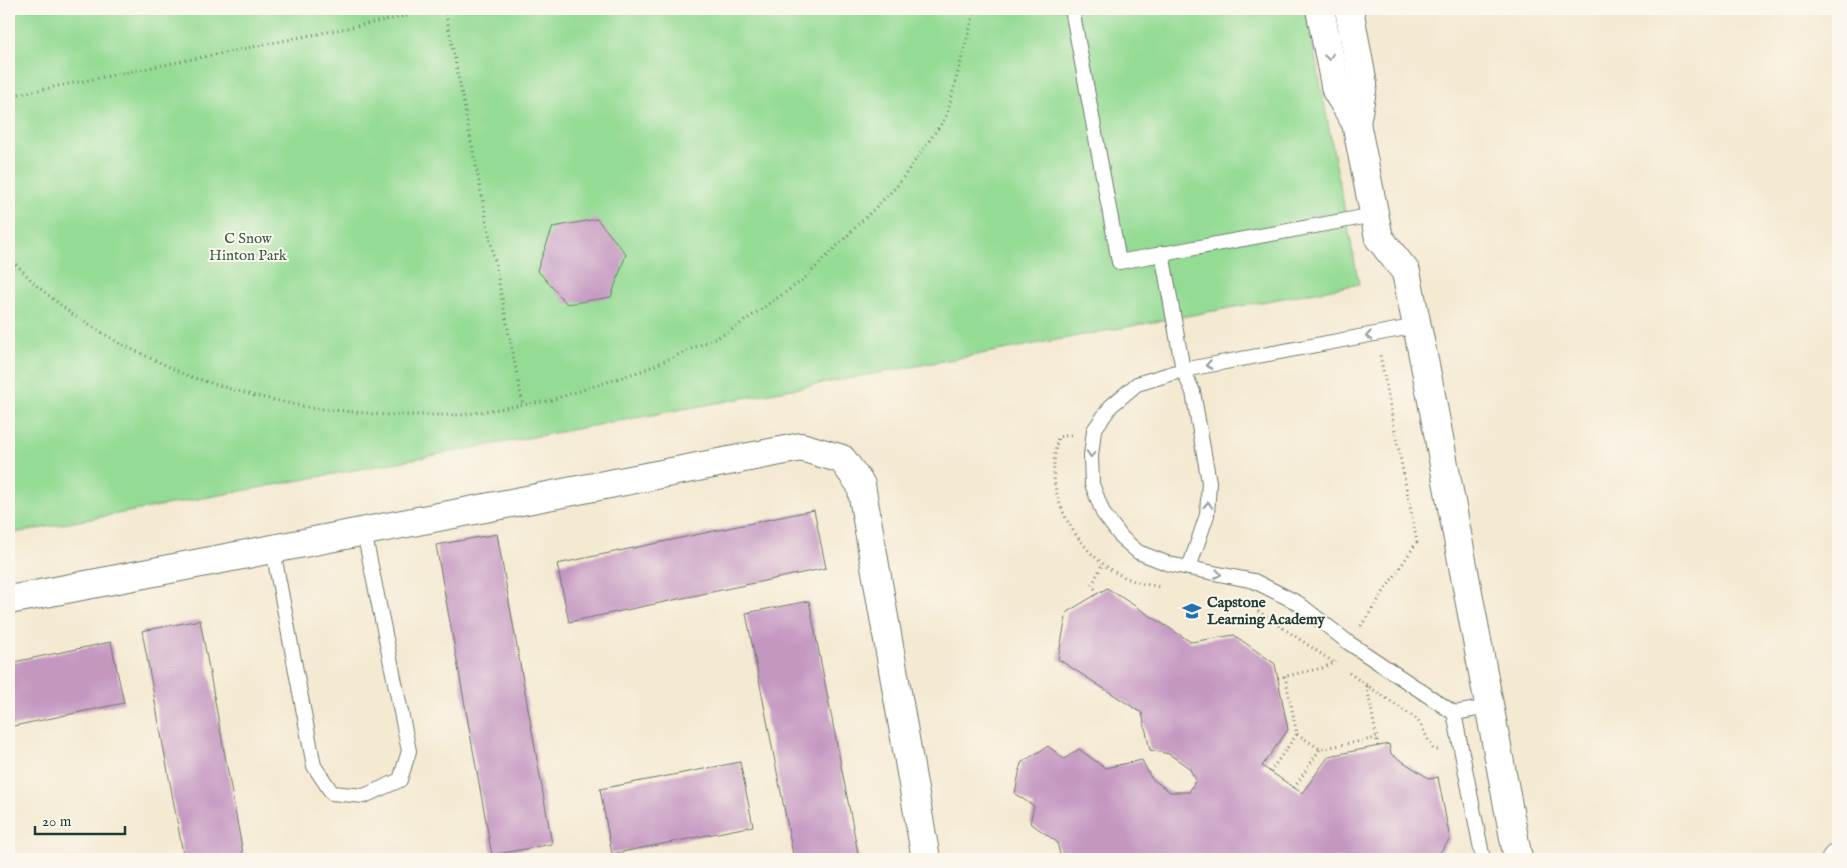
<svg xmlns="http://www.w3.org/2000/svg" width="1847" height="868" viewBox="0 0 1847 868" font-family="'IM FELL English',serif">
	<rect width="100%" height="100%" fill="#fbf7ec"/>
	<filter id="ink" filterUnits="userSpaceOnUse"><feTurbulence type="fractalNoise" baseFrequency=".02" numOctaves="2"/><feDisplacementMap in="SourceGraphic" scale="10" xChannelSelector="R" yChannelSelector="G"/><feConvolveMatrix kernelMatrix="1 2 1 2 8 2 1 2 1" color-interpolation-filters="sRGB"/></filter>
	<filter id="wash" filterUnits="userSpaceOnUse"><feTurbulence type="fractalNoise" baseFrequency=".0096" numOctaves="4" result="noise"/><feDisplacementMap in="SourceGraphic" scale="20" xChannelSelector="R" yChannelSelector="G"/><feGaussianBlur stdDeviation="1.12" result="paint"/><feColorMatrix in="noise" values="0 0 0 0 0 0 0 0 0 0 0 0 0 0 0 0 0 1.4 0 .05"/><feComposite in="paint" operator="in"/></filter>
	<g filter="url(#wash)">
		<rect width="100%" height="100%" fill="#f4e9d1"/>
		<path fill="#94db94" stroke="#5a8c64" d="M9 9H1306L1359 284 9 534Z"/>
		<g id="blocks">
			<g fill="#c497c1">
				<path d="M597 219 626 254 611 297 567 304 537 270 553 227Z"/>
				<path d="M814 510 826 568 569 622 557 564Z"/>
				<path d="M497 534 552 844 492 855 436 545Z"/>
				<path d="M1107 588 1191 642 1234 635 1275 664 1288 730 1262 766 1302 793 1329 756 1389 744 1391 754 1430 779 1438 777 1450 839 1435 859H1061L1057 842 1030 823 1034 806 1015 794 1021 763 1048 746 1064 759 1079 749 1105 768 1142 760 1151 778 1170 792H1189L1196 780 1189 768 1169 754 1150 750 1142 713 1058 659 1067 612Z"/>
				<path d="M809 601 859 858 852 859H794L746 613Z"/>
				<path d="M200 620 244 859H184L142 631Z"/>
				<path d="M111 642 124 703 9 727V663Z"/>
				<path d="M740 762 753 826 612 854 600 789Z"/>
			</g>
		</g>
	</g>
	<g filter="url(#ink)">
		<use href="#blocks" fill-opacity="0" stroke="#6a796b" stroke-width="1"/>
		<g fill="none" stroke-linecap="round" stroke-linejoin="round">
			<g stroke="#6a796b" stroke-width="16">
				<g id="lane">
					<path d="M1072 9 1119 262 1374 215"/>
					<path d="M1162 253 1183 370 1193 392 1209 482 1207 515 1189 568"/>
					<path d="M1417 326 1183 370 1137 384 1111 406 1094 430 1091 456 1092 484 1103 513 1122 538 1138 552 1169 564 1254 581 1298 603 1349 643 1454 713"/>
					<path d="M273 550 314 766 332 793 364 796 400 780 409 751 364 532"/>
					<path d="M1483 859 1454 713 1489 707"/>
				</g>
			</g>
			<g stroke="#6a796b" stroke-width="30">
				<g id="street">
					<path d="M1320 9 1336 90 1356 123 1379 238 1406 272 1430 390 1518 859"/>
					<path d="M1349 9 1363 85 1356 123"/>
					<path d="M9 600 801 447 842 459 861 485 926 859"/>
					<path d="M1836 859H1838"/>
				</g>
			</g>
			<g stroke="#6a796b" stroke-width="3" stroke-dasharray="1 4" stroke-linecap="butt">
				<path d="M445 9 523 405"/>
				<path d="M9 96 441 9"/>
				<path d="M9 257 37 286 72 314 119 343 188 376 251 395 311 408 386 415H461L548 401 644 370 727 333 803 280 897 186 946 117 975 9"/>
				<path d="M1071 435 1058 437C1054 454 1052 473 1056 491 1065 529 1096 568 1134 581 1142 584 1152 585 1160 587"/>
				<path d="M1098 593 1092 585 1103 563"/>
				<path d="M1258 611 1333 662"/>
				<path d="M1361 626 1417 542 1380 355"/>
				<path d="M1349 673 1418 720 1433 749 1438 750"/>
				<path d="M1278 678 1322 668 1336 662"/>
				<path d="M1367 686 1378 746"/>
				<path d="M1297 734 1320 749 1377 738"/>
				<path d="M1270 772 1297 734 1285 676"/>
				<path d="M1294 788 1320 749"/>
			</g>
			<use href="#lane" stroke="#fff" stroke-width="14"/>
			<use href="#street" stroke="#fff" stroke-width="28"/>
		</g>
		<defs><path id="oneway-chevron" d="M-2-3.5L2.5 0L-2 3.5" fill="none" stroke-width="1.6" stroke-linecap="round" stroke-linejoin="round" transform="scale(1.25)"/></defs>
		<g stroke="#8f9e9a">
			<use href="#oneway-chevron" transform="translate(1329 57) rotate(79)"/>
			<use href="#oneway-chevron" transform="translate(1369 336) rotate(170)"/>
			<use href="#oneway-chevron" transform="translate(1209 365) rotate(170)"/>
			<use href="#oneway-chevron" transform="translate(1091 454) rotate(94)"/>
			<use href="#oneway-chevron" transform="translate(1208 505) rotate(-87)"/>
			<use href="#oneway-chevron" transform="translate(1218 574) rotate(11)"/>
		</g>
	</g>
	<defs>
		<g id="school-bare" transform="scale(1.5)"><path d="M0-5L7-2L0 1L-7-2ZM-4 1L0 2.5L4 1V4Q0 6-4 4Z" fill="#1f6fb2" stroke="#fbf7ec" stroke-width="2.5" paint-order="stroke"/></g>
	</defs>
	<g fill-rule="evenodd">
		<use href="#school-bare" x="1192" y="611"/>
	</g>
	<g text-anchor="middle" stroke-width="4" stroke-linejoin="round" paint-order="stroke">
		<g font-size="15" fill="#365d47" stroke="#fbf7ec">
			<text x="248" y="243">C Snow<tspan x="248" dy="17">Hinton Park</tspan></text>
		</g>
		<g font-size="15" font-weight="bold" fill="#1f3d34" stroke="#fbf7ec" text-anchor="start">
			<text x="1207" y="607">Capstone<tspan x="1207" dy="17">Learning Academy</tspan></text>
		</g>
	</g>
	<rect width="1847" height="868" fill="none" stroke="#fbf7ec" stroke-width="30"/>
	<path d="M35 826v8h90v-8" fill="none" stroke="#1f3d34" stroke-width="2.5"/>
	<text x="42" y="826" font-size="15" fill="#1f3d34" stroke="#fbf7ec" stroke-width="4" paint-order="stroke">20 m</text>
</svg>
